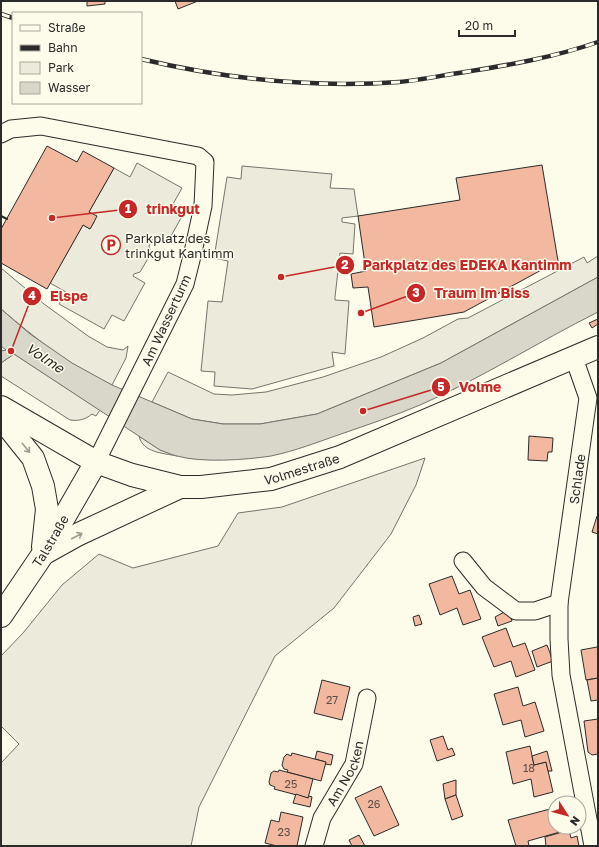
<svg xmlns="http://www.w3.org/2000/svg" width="599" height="847" viewBox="0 0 599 847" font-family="'Golos Text',sans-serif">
	<rect width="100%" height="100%" fill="#fdfbea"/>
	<g fill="#ecebdb" stroke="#74746e">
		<path d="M598 256V277L441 363 317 414 260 424H223L192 419 152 402 168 372 214 394 232 395 266 392 323 377 381 357 423 338 458 319 468 318 584 257 587 263Z"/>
		<path d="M1 268 44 304 88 336 107 347 123 350 128 346 126 358 112 385C71 367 35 338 1 309Z"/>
		<path d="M14 354 100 410 96 416 92 414C85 420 78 421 70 420L1 376V363Z"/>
		<path d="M139 436 160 450 177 456C163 453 143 453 139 436Z"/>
		<path d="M425 458 416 485 391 534 334 608 275 656 199 807 191 846H1V763L19 744 1 726V656L23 633 62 585 99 554 133 568 218 546 238 513 282 507Z"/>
	</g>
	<g fill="#eceadb" stroke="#74746e">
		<path d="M137 163 182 188 173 204 185 211 167 243 155 236 149 246 151 253 146 262 140 272 134 274 133 276 145 283 124 321 112 315 104 329 59 304 66 292 50 283 83 225 90 229 94 222 89 212 114 168 130 177Z"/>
		<path d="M242 166 332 174 330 188 354 189 358 216 342 218V222L355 224 353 254 340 253 335 297V300L349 301 345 354 332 352 334 366 252 389 214 386 215 372 201 371 208 301 222 302 228 261 214 258 227 177 241 179Z"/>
	</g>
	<path fill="#d8d7c9" stroke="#74746e" d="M598 277V312C538 342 482 378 420 405 394 416 367 425 341 434 318 442 295 451 271 456 245 460 202 463 177 456 172 455 166 452 160 450L14 354 1 363V351L6 350 1 346V309L30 334 72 363 112 385 192 419 223 424H260L317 414 441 363Z"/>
	<g fill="#f2b8a0" stroke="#2b2b2b">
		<path d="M87 1H105V4L87 6Z"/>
		<path d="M175 1H198L178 9Z"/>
		<path d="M47 146 77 162 83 151 114 168 89 212 97 216 94 222 90 229 83 225 47 289 1 263V229Z"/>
		<path d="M542 165 558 261 464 312 374 327 368 287 353 288 351 274 366 271 358 216 460 200 456 178Z"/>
		<path d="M598 319V324L592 328 589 323Z"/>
		<path d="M529 436 553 438 552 452H548L547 461 528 460Z"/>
		<path d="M597 516 598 517V534L592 532Z"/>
		<path d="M452 576 459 594 470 590 481 619 463 625 457 608 440 615 429 584Z"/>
		<path d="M508 610 512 621 498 626 495 617Z"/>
		<path d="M419 615 422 624 415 626 413 617Z"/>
		<path d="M506 628 513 647 525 643 535 670 516 677 511 661 494 667 482 637Z"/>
		<path d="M547 645 553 661 537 667 532 651Z"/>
		<path d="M597 647 598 648V678L586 680 581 650Z"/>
		<path d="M598 678V700L591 701 587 680Z"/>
		<path d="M322 680 350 687 342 720 314 713Z"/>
		<path d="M518 687 523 706 535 702 544 731 525 737 521 720 503 725 494 694Z"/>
		<path d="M598 719V754L592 755 588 752 584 721Z"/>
		<path d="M443 736 448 750 452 748 455 755 437 761 430 740Z"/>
		<path d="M530 746 534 765 546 762 553 792 534 797 531 779 513 784 506 752Z"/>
		<path d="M317 751 333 755 331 765 325 764 326 762 315 759Z"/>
		<path d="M547 751 552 771H548L546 762 534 765 532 756Z"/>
		<path d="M292 753 326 762 321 781 287 772 288 770 284 769 282 765 284 757 287 754 291 756Z"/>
		<path d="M279 770 313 779 308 798 274 789 275 787 270 785 269 782 271 773 274 771 278 772Z"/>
		<path d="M456 780V795L445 799 443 784Z"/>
		<path d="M381 786 399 825 374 836 355 798Z"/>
		<path d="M296 794 308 798 309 796 312 797 310 807 293 803Z"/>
		<path d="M456 795 463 816 452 820 445 799Z"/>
		<path d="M554 808 555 827H559L560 832 528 841 529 846H516L508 820Z"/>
		<path d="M281 812 303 817 297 846H277L265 843 271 820 279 822Z"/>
		<path d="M569 830 571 838 577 836 579 846H546L545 837Z"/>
		<path d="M359 835 365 846H352L349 840Z"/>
	</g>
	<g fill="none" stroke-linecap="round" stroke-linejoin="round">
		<g stroke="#2b2b2b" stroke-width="19">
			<g id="minor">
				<path d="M1 134 11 129 41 126 198 156 205 162 203 206 193 252 185 284 96 462"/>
				<path d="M574 358 588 398 559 603V639L561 675 593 846"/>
				<path d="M463 561 484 587 516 611H535L559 603"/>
				<path id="s1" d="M314 846 322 818 354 764 367 698"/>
			</g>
		</g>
		<g stroke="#2b2b2b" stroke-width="24">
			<g id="primary">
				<path id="s2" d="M1 407 96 462 132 475 180 487H201L271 479 340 457 598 347"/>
				<path d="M1 418 33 458 43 486 47 509 43 547"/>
				<path d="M43 554 79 534 180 487"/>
				<path id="s3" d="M1 616 43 554 96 462"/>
			</g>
		</g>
		<use href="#minor" stroke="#fdfbea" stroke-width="17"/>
		<use href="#primary" stroke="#fdfbea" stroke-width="22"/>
		<g stroke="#2b2b2b" stroke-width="4.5">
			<g id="rail">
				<path d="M1 14 13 18"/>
				<path d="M141 59C225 79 313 88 399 82 421 80 444 75 465 72 510 65 555 57 598 42"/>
			</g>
		</g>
		<use href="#rail" stroke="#fdfbea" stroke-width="3" stroke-dasharray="9" stroke-linecap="butt"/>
		<path stroke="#2b2b2b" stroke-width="2" d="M1 216 7 219"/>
	</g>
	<defs><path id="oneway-shaft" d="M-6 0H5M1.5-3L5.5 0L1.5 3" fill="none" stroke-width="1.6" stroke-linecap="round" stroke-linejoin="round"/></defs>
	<g stroke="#9e9d94">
		<use href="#oneway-shaft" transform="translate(26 448) rotate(51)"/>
		<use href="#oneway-shaft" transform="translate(77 536) rotate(-27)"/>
	</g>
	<defs>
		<g id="parking-ring" transform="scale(1)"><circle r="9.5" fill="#fdfbea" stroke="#c62828" stroke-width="1.5"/><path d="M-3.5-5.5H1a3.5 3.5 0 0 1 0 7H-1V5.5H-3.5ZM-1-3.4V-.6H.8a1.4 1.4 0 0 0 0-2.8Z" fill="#c62828"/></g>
	</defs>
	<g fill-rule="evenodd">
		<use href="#parking-ring" x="111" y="245"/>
	</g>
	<g text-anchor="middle" stroke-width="3" stroke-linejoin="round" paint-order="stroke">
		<g font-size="11" fill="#5d4e48">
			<text x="332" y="704">27</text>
			<text x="529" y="772">18</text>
			<text x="291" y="788">25</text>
			<text x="374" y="808">26</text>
			<text x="284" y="836">23</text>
		</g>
		<g font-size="13" fill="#2b2b2b" stroke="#fdfbea" text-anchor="start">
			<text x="125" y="243">Parkplatz des<tspan x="125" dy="15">trinkgut Kantimm</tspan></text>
		</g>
		<g font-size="13" fill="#2b2b2b" stroke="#fdfbea">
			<text transform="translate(166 320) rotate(-65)" y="5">Am Wasserturm</text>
			<text dy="5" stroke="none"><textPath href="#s2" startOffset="321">Volmestraße</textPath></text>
			<text transform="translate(577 479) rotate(-82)" y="5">Schlade</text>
			<text dy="5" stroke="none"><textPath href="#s3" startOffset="90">Talstraße</textPath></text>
			<text dy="5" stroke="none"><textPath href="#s1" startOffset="80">Am Nocken</textPath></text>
		</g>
		<g font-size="14" font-style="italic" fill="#2b2b2b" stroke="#fdfbea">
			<text transform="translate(45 358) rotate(33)" y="5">Volme</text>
		</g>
	</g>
	<path fill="none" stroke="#c62828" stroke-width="1.5" d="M52 218L128 209M281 277L345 265M361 313L416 293M11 351L32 296M363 411L441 387"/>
	<g fill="#c62828" stroke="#fdfbea" stroke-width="1.5">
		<circle cx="52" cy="218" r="4"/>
		<circle cx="281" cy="277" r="4"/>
		<circle cx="361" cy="313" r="4"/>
		<circle cx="11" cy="351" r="4"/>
		<circle cx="363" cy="411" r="4"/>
		<circle cx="128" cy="209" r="10"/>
		<circle cx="345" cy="265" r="10"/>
		<circle cx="416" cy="293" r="10"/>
		<circle cx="32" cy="296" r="10"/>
		<circle cx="441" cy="387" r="10"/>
	</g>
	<g font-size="12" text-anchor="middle" font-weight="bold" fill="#fff">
		<text x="128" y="213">1</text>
		<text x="345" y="269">2</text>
		<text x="416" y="297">3</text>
		<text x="32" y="300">4</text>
		<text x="441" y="391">5</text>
	</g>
	<g font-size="14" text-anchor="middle" font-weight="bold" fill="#c62828" stroke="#fdfbea" stroke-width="3" stroke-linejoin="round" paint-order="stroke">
		<text x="173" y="214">trinkgut</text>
		<text x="467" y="270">Parkplatz des EDEKA Kantimm</text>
		<text x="482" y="298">Traum Im Biss</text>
		<text x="69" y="301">Elspe</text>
		<text x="480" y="392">Volme</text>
	</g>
	<rect width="599" height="847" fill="none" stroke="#2b2b2b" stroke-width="4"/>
	<rect x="12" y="12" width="130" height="92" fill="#fdfbea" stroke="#a9a89e"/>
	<rect x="20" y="25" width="20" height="6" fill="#fdfbea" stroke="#a9a89e"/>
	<text x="48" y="32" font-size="12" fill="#2b2b2b">Straße</text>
	<rect x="20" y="45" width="20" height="6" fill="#2b2b2b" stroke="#a9a89e"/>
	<text x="48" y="52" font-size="12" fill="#2b2b2b">Bahn</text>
	<rect x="20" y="62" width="20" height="12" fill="#ecebdb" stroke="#a9a89e"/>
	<text x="48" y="72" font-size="12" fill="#2b2b2b">Park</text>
	<rect x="20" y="82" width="20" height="12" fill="#d8d7c9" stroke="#a9a89e"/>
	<text x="48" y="92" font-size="12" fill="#2b2b2b">Wasser</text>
	<g transform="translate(567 815) rotate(126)"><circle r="19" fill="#fdfbea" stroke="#a9a89e"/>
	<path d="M0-3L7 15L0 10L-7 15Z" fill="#c62828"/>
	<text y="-6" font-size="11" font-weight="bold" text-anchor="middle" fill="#2b2b2b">N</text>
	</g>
	<path d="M459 30v6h56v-6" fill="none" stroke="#2b2b2b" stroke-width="2"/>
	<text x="465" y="30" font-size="12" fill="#2b2b2b" stroke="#fdfbea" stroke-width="3" paint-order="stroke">20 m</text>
</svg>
